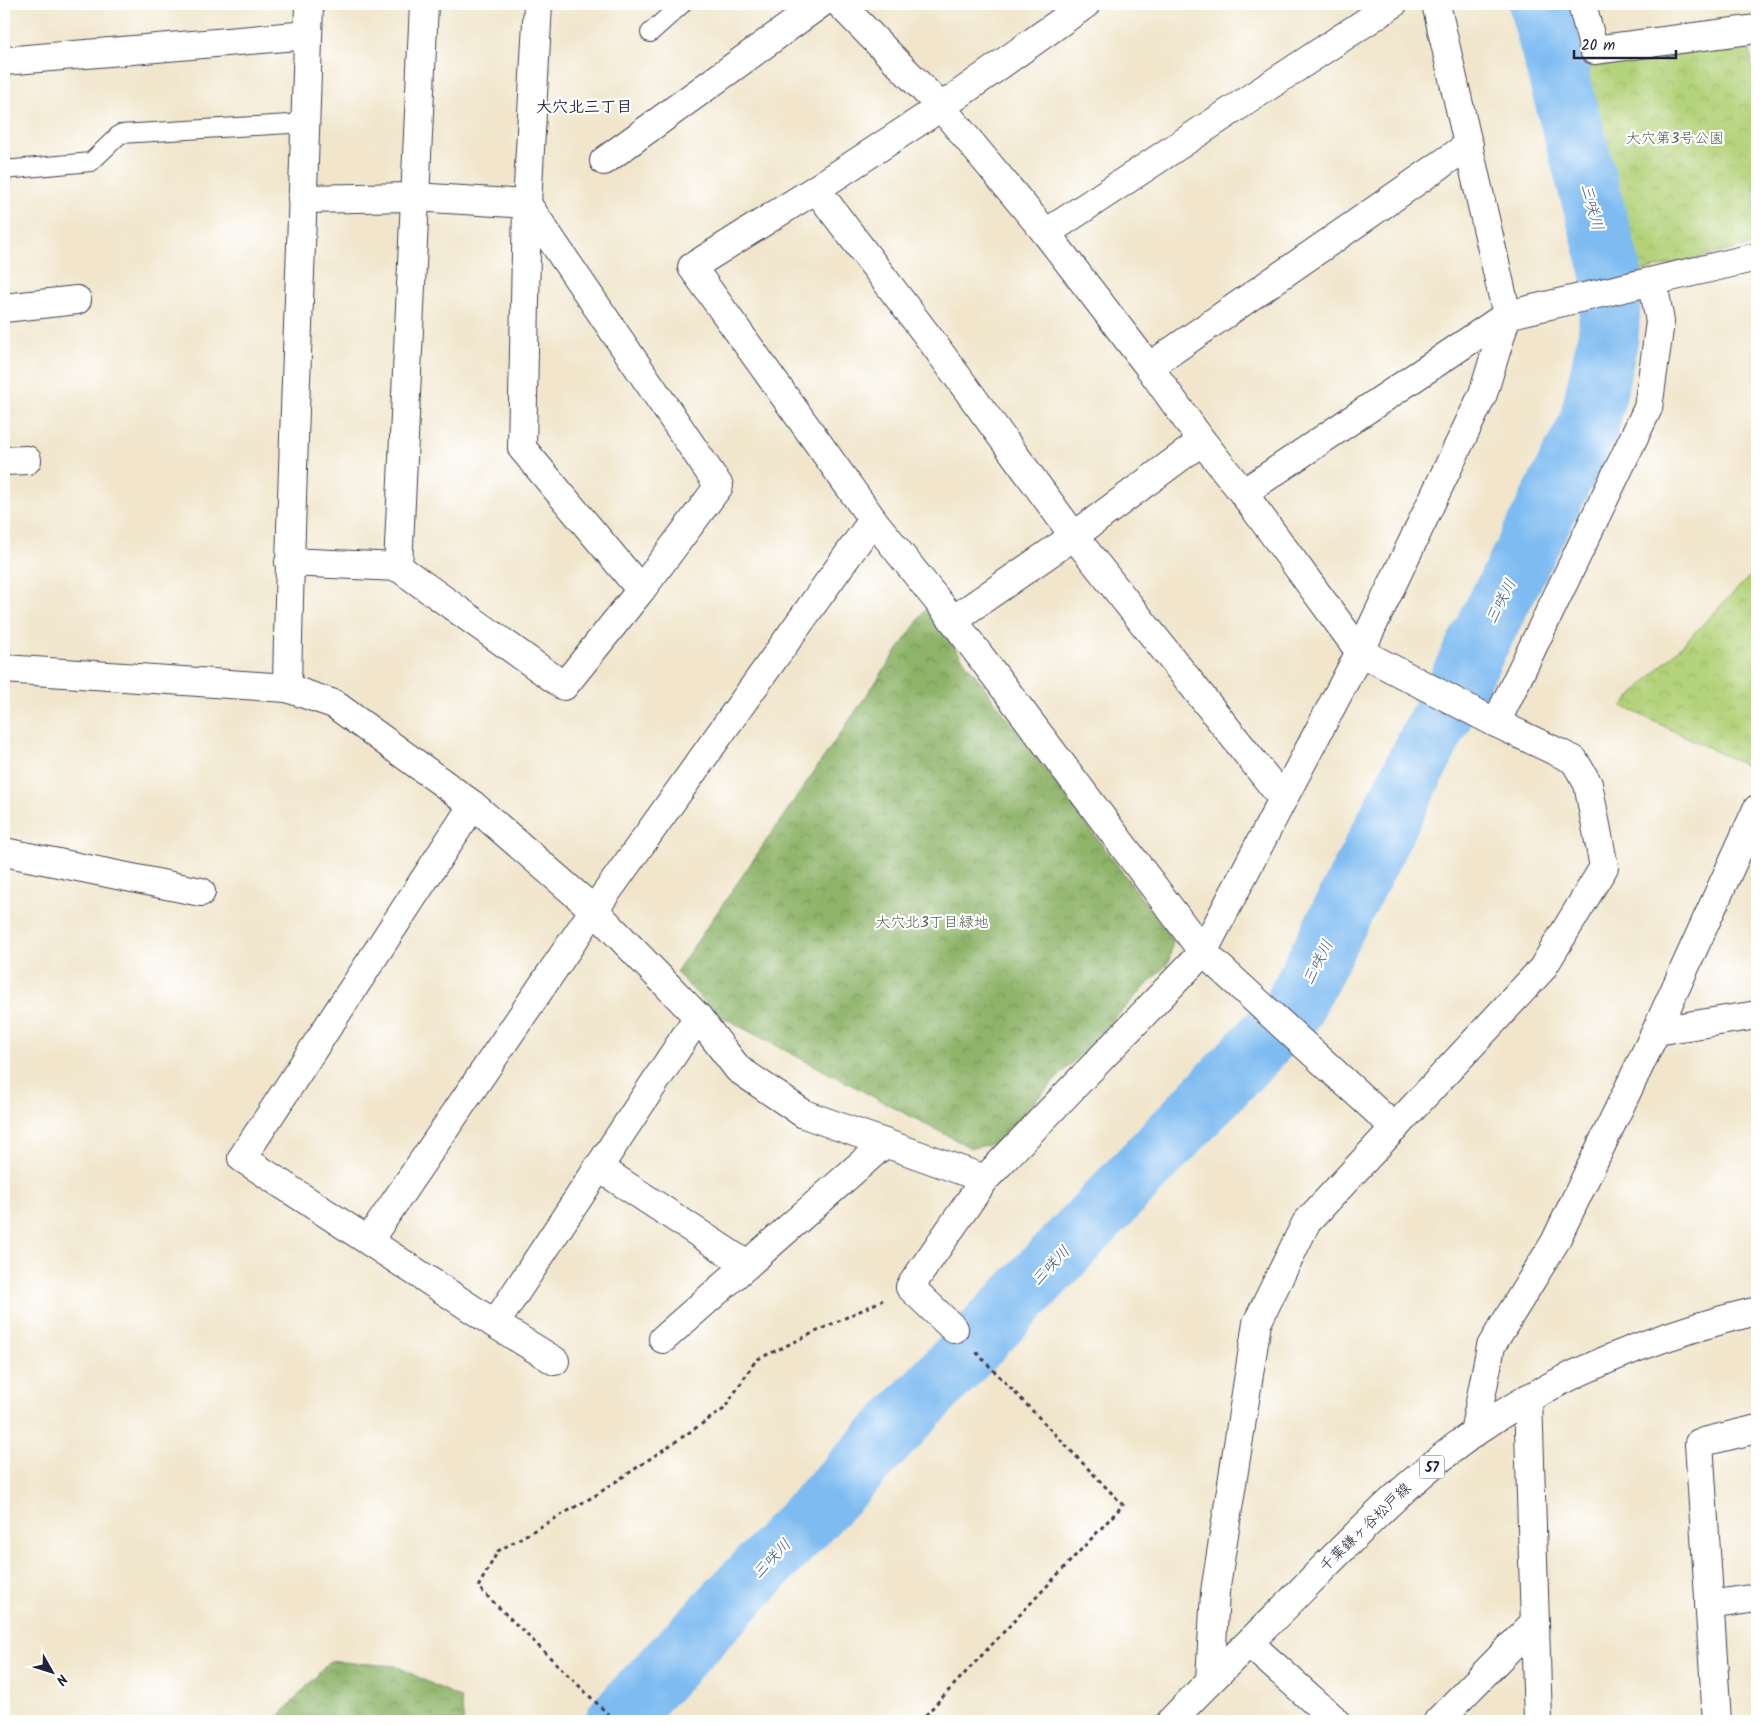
<svg xmlns="http://www.w3.org/2000/svg" width="1761" height="1725" viewBox="0 0 1761 1725" font-family="Kalam,'Klee One',sans-serif">
	<defs>
		<pattern id="forest-crowns" width="20" height="18" patternUnits="userSpaceOnUse" patternTransform="scale(1.25)"><rect width="20" height="18" fill="#8eb469"/><path d="M2 6a3 3 0 1 1 6 0M12 15a3 3 0 1 1 6 0" fill="none" stroke="#749258"/></pattern>
		<pattern id="park-crowns" width="20" height="18" patternUnits="userSpaceOnUse" patternTransform="scale(1.25)"><rect width="20" height="18" fill="#b3d279"/><path d="M2 6a3 3 0 1 1 6 0M12 15a3 3 0 1 1 6 0" fill="none" stroke="#9ab46a"/></pattern>
	</defs>
	<rect width="100%" height="100%" fill="#fff"/>
	<filter id="ink" filterUnits="userSpaceOnUse"><feTurbulence type="fractalNoise" baseFrequency=".02" numOctaves="2"/><feDisplacementMap in="SourceGraphic" scale="10" xChannelSelector="R" yChannelSelector="G"/><feConvolveMatrix kernelMatrix="1 2 1 2 8 2 1 2 1" color-interpolation-filters="sRGB"/></filter>
	<filter id="wash" filterUnits="userSpaceOnUse"><feTurbulence type="fractalNoise" baseFrequency=".0096" numOctaves="4" result="noise"/><feDisplacementMap in="SourceGraphic" scale="20" xChannelSelector="R" yChannelSelector="G"/><feGaussianBlur stdDeviation="1.12" result="paint"/><feColorMatrix in="noise" values="0 0 0 0 0 0 0 0 0 0 0 0 0 0 0 0 0 1.4 0 .05"/><feComposite in="paint" operator="in"/></filter>
	<g filter="url(#wash)">
		<rect width="100%" height="100%" fill="#f1e6cc"/>
		<g fill="url(#forest-crowns)" stroke="#586b52">
			<path d="M926 609 1173 940 1169 962 994 1144 971 1148 716 1014 676 972Z"/>
			<path d="M330 1661 396 1666 460 1698 464 1721H275Z"/>
		</g>
		<g fill="url(#park-crowns)" stroke="#6a7a5a">
			<path d="M1749 43 1757 106V180L1754 182 1757 244 1621 276 1576 70Z"/>
			<path d="M1757 569V771L1622 706Z"/>
		</g>
		<g fill="none" stroke-linecap="round" stroke-linejoin="round">
			<path stroke="#7ebbf1" stroke-width="61" d="M616 1721 1292 1011 1589 425 1608 338 1612 275 1539 4"/>
		</g>
	</g>
	<g filter="url(#ink)">
		<g fill="none" stroke-linecap="round" stroke-linejoin="round">
			<g stroke="#413f51" stroke-width="20">
				<g id="service">
					<path d="M650 33 682 4"/>
					<path d="M4 170 91 162 120 134 306 123"/>
				</g>
			</g>
			<g stroke="#413f51" stroke-width="30">
				<g id="minor">
					<path d="M538 4 527 204 522 448 641 590"/>
					<path d="M840 4 941 107 1046 233 1149 367 1202 441 1243 493 1360 652 1496 723 1574 760 1588 784 1604 867 1542 969 1306 1223 1257 1323 1215 1592 1210 1680"/>
					<path d="M1582 4 1594 50 1757 29"/>
					<path d="M4 61 308 35"/>
					<path d="M941 107 1086 4"/>
					<path d="M604 161 820 4"/>
					<path d="M816 189 933 343 1074 536 1283 799"/>
					<path d="M1046 233 1393 4"/>
					<path d="M4 308 77 300"/>
					<path d="M1149 367 1469 145"/>
					<path d="M4 461 27 460"/>
					<path d="M1243 493 1507 315 1757 257"/>
					<path d="M289 562 398 567 564 686 641 590 719 486 527 204 414 197 302 199"/>
					<path d="M398 567 424 4"/>
					<path d="M953 620 1074 536 1202 441"/>
					<path d="M4 669 287 688 334 704 473 805 594 910 698 1017 738 1069 804 1114 985 1179"/>
					<path d="M287 688C291 460 303 232 309 4"/>
					<path d="M1496 723 1648 408 1660 322 1653 282"/>
					<path d="M473 805 242 1158 495 1324 698 1017"/>
					<path d="M4 852 201 892"/>
					<path d="M1656 1031 1757 1015"/>
					<path d="M598 1167 747 1265"/>
					<path d="M369 1240 594 910 873 520"/>
					<path d="M495 1324 555 1361"/>
					<path d="M954 1329 910 1287 985 1179 1203 952 1360 652 1483 394 1507 315"/>
					<path d="M663 1339 885 1143"/>
					<path d="M1528 1398 1538 1721"/>
					<path d="M1474 1433 1491 1346 1555 1242 1656 1031 1757 809"/>
					<path d="M1709 1605 1757 1598"/>
					<path d="M1249 1643 1336 1721"/>
					<path d="M1438 1721 1534 1623"/>
					<path d="M1717 1721 1699 1443 1757 1429"/>
				</g>
			</g>
			<g stroke="#413f51" stroke-width="30">
				<g id="tertiary">
					<path d="M1436 4 1507 315"/>
					<path d="M941 107 816 189 692 267 873 520 953 620 1203 952 1395 1128"/>
				</g>
			</g>
			<g stroke="#413f51" stroke-width="30">
				<path id="primary" d="M1171 1721C1210 1680 1251 1641 1291 1601 1363 1527 1437 1449 1529 1398 1600 1358 1677 1330 1757 1311"/>
			</g>
			<g stroke="#413f51" stroke-width="3" stroke-dasharray="4 4" stroke-linecap="butt">
				<path d="M615 1721 478 1587 498 1551 596 1495 724 1409 756 1360 883 1300"/>
				<path d="M920 1721 1123 1505 975 1351"/>
			</g>
			<use href="#service" stroke="#fff" stroke-width="18"/>
			<use href="#minor" stroke="#fff" stroke-width="28"/>
			<use href="#tertiary" stroke="#fff" stroke-width="28"/>
			<use href="#primary" stroke="#fff" stroke-width="28"/>
		</g>
	</g>
	<g text-anchor="middle" stroke-width="4.5" stroke-linejoin="round" paint-order="stroke">
		<rect fill="#fff" stroke="#646476" stroke-width="1" x="1419.5" y="1455.5" width="25" height="23" rx="4"/>
		<g font-size="14" font-weight="bold" fill="#22223b">
			<text x="1432" y="1472">57</text>
		</g>
		<g font-size="15" fill="#556051" stroke="#fff">
			<text x="1675" y="143">大穴第3号公園</text>
			<text x="932" y="927">大穴北3丁目緑地</text>
		</g>
		<g font-size="15" fill="#22223b" stroke="#fff">
			<text transform="translate(1365 1527) rotate(-44)" y="5">千葉鎌ヶ谷松戸線</text>
		</g>
		<g font-size="16" font-weight="bold" fill="#22223b" stroke="#fff">
			<text x="584" y="112">大穴北三丁目</text>
		</g>
		<g font-size="16" font-style="italic" fill="#42587b" stroke="#fff">
			<text transform="translate(1593 207) rotate(75)" y="6">三咲川</text>
			<text transform="translate(1500 601) rotate(-63)" y="6">三咲川</text>
			<text transform="translate(1317 962) rotate(-63)" y="6">三咲川</text>
			<text transform="translate(1050 1265) rotate(-46)" y="6">三咲川</text>
			<text transform="translate(771 1558) rotate(-46)" y="6">三咲川</text>
		</g>
	</g>
	<rect width="1761" height="1725" fill="none" stroke="#fff" stroke-width="20"/>
	<g transform="translate(52 1672) rotate(129)" stroke="#ffffff" stroke-width="4" paint-order="stroke">
	<path d="M0-4L9 19L0 12L-9 19Z" fill="#22223b"/>
	<text y="-8" font-size="14" font-weight="bold" text-anchor="middle" fill="#22223b">N</text>
	</g>
	<path d="M1574 50v8h102v-8" fill="none" stroke="#22223b" stroke-width="2.5"/>
	<text x="1581" y="50" font-size="15" fill="#22223b" stroke="#ffffff" stroke-width="4" paint-order="stroke">20 m</text>
</svg>
